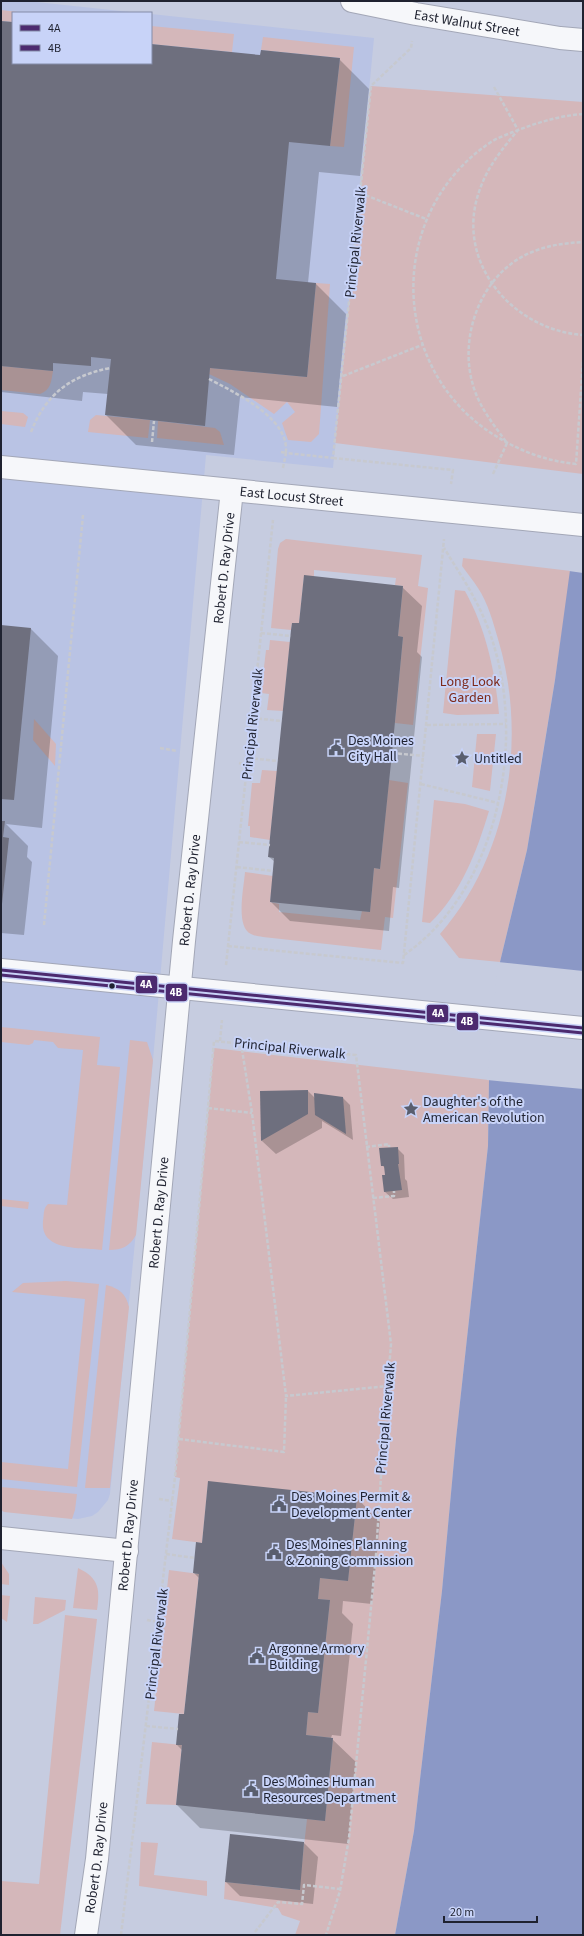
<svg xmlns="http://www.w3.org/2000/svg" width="584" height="1936" viewBox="0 0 584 1936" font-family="'Source Sans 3',sans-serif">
	<rect width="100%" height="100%" fill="#c6cce0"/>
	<path fill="#b9c3e4" d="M1 1H27L139 13H13V63H151V14L374 38 333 468 206 455 153 1060 110 1494 108 1500 98 1512 92 1516 78 1519 1 1511Z"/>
	<g fill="#d4b7ba">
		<path d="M1 10 26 13H13V22L1 21Z"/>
		<path d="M151 26 234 34 232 52 151 44Z"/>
		<path d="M263 37 354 47 344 147 330 146 340 58 261 50Z"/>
		<path d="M371 86 583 102V474L335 443Z"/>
		<path d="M316 283 330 284 319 434 311 442 288 440 282 423 295 412 287 402 274 414 230 384 209 374 210 368 307 377Z"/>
		<path d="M1 366 53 371C51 382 51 390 40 394L1 390Z"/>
		<path d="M1 411 23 413 28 417 25 427 1 424Z"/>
		<path d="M96 415 150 420 148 438 88 432 90 420Z"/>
		<path d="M158 421 215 428 220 432 224 445 157 438Z"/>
		<path d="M286 539 422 555 418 586 428 588 413 725 395 723 403 637 398 636 403 586 395 585 396 578 314 570V576H304L299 623H292L291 630 271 628 278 549 280 543Z"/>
		<path d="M463 558 571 571 555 680 527 850 500 962 459 958 440 934C509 855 528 738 498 639 493 622 488 603 478 588 473 580 467 573 462 566Z"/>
		<path d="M455 590 465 591C486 629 495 671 499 714L457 715 443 713Z"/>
		<path d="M270 640 290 642 283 711 267 710 269 694 261 693 266 650H269Z"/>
		<path d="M34 719 56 744 55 766 33 740Z"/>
		<path d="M477 734H496L490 791 472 787Z"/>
		<path d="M262 770 277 771 270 840 250 837V826H248L252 783H260Z"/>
		<path d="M389 780 408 783 393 918 385 917 381 950 263 937C259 936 254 936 251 934 235 927 244 887 245 872L273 876 270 902 279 904V912L360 920 362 911 370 912 374 868 380 869Z"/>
		<path d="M434 800 465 804 489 811C477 851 461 893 430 923L422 922Z"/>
		<path d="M1 1027 100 1037 97 1065 120 1067 102 1250C81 1247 40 1252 43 1221 44 1215 43 1208 48 1204L67 1205 83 1050 58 1048 53 1042 34 1040 33 1043 29 1045 1 1042Z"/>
		<path d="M130 1040 147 1042 153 1060 136 1235C130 1246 122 1250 109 1250Z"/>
		<path d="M214 1048 489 1080 488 1146 456 1439 442 1591 414 1831 395 1935H295L300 1921 282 1915 278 1908 224 1899 225 1882 299 1890 307 1819 325 1821 333 1738 306 1735 308 1712 318 1713 330 1600 318 1599 320 1578 348 1581 357 1498 208 1482 202 1543 172 1539 180 1478 175 1477Z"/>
		<path d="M1 1199 29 1202 28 1209 1 1206Z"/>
		<path d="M66 1281 99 1284 77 1487 1 1479V1462L68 1469 85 1299 12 1292 23 1283Z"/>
		<path d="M106 1285C119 1288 126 1294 129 1307L110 1488H85Z"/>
		<path d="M1 1487 77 1494 75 1510 72 1519 4 1512 1 1510Z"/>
		<path d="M1 1562 9 1574V1585L1 1584Z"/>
		<path d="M78 1568C99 1578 100 1589 97 1610L73 1608Z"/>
		<path d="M169 1570 199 1574 184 1714 154 1711Z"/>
		<path d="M1 1595 10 1596 7 1622 1 1618Z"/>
		<path d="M35 1597 66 1600 65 1610 38 1624H33Z"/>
		<path d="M65 1615 97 1619 60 1935H1V1881L39 1884Z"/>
		<path d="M152 1742 182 1745 176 1805 146 1804Z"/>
		<path d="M141 1842 158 1843 154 1875 207 1881V1896L139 1886Z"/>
	</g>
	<path fill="#8b98c6" d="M583 475V1935H395L414 1831 442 1591 456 1439 488 1146 489 1080 500 962 527 850 540 772 555 680Z"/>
	<g fill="#c6cce0">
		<path d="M581 474H583V573L569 571Z"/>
		<path d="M498 962 583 971V1089L487 1080Z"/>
	</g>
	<g fill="#0003">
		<path d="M1 22 13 23V63H151V43L153 45 261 56 339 59 369 89 360 176 319 172 308 283 316 284 346 314 337 407 240 397 234 455 136 445 106 415 108 394 83 392 82 401 1 392Z"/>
		<path d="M402 587 422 606 417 652 422 657 399 888 393 887 389 931 290 921 271 902 275 862 269 857 300 624Z"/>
		<path d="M1 626 31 629 58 656 42 828 6 824 28 846 27 857 32 862 24 935 1 933Z"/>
		<path d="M308 1091 315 1098H343L350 1105 353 1140 322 1121V1128L276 1154 262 1141 261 1092Z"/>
		<path d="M397 1148 404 1155 405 1179 407 1181 409 1197 393 1199 385 1192V1168L382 1165Z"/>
		<path d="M209 1483 357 1498 380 1522 372 1604 343 1601 342 1613 353 1624 341 1736 332 1735 331 1738 356 1762 348 1844 200 1828 177 1805 182 1750 177 1745 185 1716 199 1578 194 1573 203 1544Z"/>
		<path d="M231 1835 304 1843 318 1857 313 1904 240 1896 226 1882Z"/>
	</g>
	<g fill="#6e6f7e">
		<path d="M1 21 13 22V63H151V44L260 55 261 50 340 58 330 146 289 142 276 279 316 283 307 377 210 368 205 426 105 415 111 359 91 357V366L53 363V371L1 366Z"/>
		<path d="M304 575 403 586 398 636 403 637 392 753 380 869 374 868 370 912 270 902 274 858 268 857 291 630 292 623H299Z"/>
		<path d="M1 625 31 628 14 800 1 799Z"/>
		<path d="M1 821H5L3 837 9 838 2 904Z"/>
		<path d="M308 1090V1114L261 1141 260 1091Z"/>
		<path d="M314 1093 343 1097 346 1134 315 1115Z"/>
		<path d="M398 1147 399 1164H398L402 1190 384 1192 382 1175H385L384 1166H381L379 1148Z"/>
		<path d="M208 1481 357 1497 348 1581 320 1578 318 1599 330 1600 318 1713 308 1712 306 1735 333 1738 325 1821 176 1805 182 1745H176L179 1714H184L199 1574 193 1573 196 1542 202 1543Z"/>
		<path d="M230 1834 304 1842 300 1890 225 1882Z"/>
	</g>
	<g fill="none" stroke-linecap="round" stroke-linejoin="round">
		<g stroke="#a3a7b7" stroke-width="24">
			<g id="minor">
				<path d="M1 1538 127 1551"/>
				<path id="s1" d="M86 1935 97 1859 184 941 232 490"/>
			</g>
		</g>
		<g stroke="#a3a7b7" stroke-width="24">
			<g id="tertiary">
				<path id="s2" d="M352 1 416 14 560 38 583 40"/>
			</g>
		</g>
		<g stroke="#a3a7b7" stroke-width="24">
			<g id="secondary">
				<path id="s3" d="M1 467 583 525"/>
				<path d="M1 970 583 1028"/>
			</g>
		</g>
		<g stroke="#c7c9cf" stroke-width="2.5" stroke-dasharray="4 2" stroke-linecap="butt">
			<path d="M494 87 518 130C503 148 488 166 480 189 453 261 512 330 583 335"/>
			<path d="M583 114C558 116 536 123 513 132 506 135 497 138 491 142 387 211 388 365 491 433 517 450 545 461 576 464L583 361"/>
			<path d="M360 193 426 219"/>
			<path d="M343 376 422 345"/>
			<path d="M209 379C232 391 278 413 285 441 286 444 286 449 286 453L281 452"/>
			<path d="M31 432C46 394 70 376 110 368"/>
			<path d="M152 442 154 421"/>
			<path d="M333 458 453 470 451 484"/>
			<path d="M283 468 286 453 333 458 371 86 411 48 412 41"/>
			<path d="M493 474 507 443C494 425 479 407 473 385 458 335 482 272 532 252 549 245 566 243 583 242"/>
			<path d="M261 633 291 636"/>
			<path d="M252 718 282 721"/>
			<path d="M427 725 506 724"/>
			<path d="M160 748 177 751"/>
			<path d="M392 753 424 756"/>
			<path d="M248 758 278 761"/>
			<path d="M239 763 247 765"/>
			<path d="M421 784 498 803"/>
			<path d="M239 842 270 845"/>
			<path d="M237 867 273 871"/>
			<path d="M44 925 83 515"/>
			<path d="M228 946 403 963 444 539"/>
			<path d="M404 955C494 893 524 754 496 653 485 611 467 585 444 548"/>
			<path d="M226 965 273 520"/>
			<path d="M220 1041 222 1020"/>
			<path d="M241 1043 252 1113 286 1396 388 1386"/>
			<path d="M208 1108 252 1113"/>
			<path d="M366 1147 389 1144V1147"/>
			<path d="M373 1198 394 1196V1191"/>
			<path d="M179 1439 284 1452 286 1396"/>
			<path d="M159 1499 172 1501"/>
			<path d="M166 1554 195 1558"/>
			<path d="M147 1620 158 1622"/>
			<path d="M146 1726 178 1729"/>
			<path d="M255 1932 278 1902 302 1904 304 1885 340 1889"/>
			<path d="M121 1935 175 1477 214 1041 356 1055 391 1344 383 1444 376 1555 349 1838 340 1891 326 1935"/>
		</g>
		<use href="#minor" stroke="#f6f7fa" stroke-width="22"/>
		<use href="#tertiary" stroke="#f6f7fa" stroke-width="22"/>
		<use href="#secondary" stroke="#f6f7fa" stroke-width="22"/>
		<g stroke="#c8d3f8" stroke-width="6">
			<path id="bus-1" d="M1 970 583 1028"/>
		</g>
		<g stroke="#c8d3f8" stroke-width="6">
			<path id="bus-2" d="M1 975 583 1033"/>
		</g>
		<use href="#bus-1" stroke="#4c2a6f" stroke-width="3"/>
		<use href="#bus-2" stroke="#4c2a6f" stroke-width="3"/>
	</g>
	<defs>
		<g id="civic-bare" transform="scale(1.2)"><path d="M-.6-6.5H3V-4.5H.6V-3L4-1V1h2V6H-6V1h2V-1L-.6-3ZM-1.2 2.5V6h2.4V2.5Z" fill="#595e6e" stroke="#c8d3f8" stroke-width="2.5" paint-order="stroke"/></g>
		<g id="sight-bare" transform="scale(1.2)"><path d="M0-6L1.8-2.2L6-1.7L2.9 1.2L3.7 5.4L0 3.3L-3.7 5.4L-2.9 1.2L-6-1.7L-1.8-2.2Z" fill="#595e6e" stroke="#c8d3f8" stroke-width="2.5" paint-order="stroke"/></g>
	</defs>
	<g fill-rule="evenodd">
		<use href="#civic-bare" x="336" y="748"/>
		<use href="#sight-bare" x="462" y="758"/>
		<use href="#sight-bare" x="411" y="1109"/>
		<use href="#civic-bare" x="279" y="1504"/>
		<use href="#civic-bare" x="274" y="1552"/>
		<use href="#civic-bare" x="257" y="1656"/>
		<use href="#civic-bare" x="251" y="1789"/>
	</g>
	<circle fill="#1f2230" stroke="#c8d3f8" stroke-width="1.5" cx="112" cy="986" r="3.5"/>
	<g text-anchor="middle" stroke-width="4" stroke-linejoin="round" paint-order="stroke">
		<g font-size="14" fill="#1f2230" stroke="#c8d3f8">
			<text dy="5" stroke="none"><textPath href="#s2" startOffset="117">East Walnut Street</textPath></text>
			<text transform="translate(355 242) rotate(-84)" y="5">Principal Riverwalk</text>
			<text dy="5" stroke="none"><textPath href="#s3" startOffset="292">East Locust Street</textPath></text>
			<text dy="5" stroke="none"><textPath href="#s1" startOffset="1374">Robert D. Ray Drive</textPath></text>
			<text transform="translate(252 724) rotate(-84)" y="5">Principal Riverwalk</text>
			<text dy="5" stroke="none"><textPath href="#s1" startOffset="1050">Robert D. Ray Drive</textPath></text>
			<text transform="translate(290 1048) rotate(6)" y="5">Principal Riverwalk</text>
			<text dy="5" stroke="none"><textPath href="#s1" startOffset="726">Robert D. Ray Drive</textPath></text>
			<text transform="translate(385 1418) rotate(-85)" y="5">Principal Riverwalk</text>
			<text dy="5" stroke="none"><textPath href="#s1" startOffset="402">Robert D. Ray Drive</textPath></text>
			<text transform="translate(156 1644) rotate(-83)" y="5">Principal Riverwalk</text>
			<text dy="5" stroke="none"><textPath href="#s1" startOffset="78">Robert D. Ray Drive</textPath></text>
		</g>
		<g font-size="14" fill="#7d291a" stroke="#c8d3f8">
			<text x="470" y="686">Long Look<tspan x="470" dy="16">Garden</tspan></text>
		</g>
		<g font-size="14" fill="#1f2230" stroke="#c8d3f8" text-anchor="start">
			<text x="348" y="745">Des Moines<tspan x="348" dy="16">City Hall</tspan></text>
			<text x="474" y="763">Untitled</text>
			<text x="423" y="1106">Daughter's of the<tspan x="423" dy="16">American Revolution</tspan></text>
			<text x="291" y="1501">Des Moines Permit &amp;<tspan x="291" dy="16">Development Center</tspan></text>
			<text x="286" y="1549">Des Moines Planning<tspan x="286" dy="16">&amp; Zoning Commission</tspan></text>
			<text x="269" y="1653">Argonne Armory<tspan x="269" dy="16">Building</tspan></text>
			<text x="263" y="1786">Des Moines Human<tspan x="263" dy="16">Resources Department</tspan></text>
		</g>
	</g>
	<g stroke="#c8d3f8" stroke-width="1.5">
		<rect x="135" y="975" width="23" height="19" rx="4" fill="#4c2a6f"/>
		<rect x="165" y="983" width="23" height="19" rx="4" fill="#4c2a6f"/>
		<rect x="426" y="1004" width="23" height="19" rx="4" fill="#4c2a6f"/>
		<rect x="456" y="1012" width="23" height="19" rx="4" fill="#4c2a6f"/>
	</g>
	<g font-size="11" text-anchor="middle" font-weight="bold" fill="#fff">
		<text x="146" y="988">4A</text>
		<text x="176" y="996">4B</text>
		<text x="438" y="1017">4A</text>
		<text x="467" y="1025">4B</text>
	</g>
	<rect width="584" height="1936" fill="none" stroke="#1f2230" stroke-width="4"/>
	<rect x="12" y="12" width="140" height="52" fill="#c8d3f8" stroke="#848ca8"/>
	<rect x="20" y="25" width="20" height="6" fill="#4c2a6f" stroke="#848ca8"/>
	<text x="48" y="32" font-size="12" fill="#1f2230">4A</text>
	<rect x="20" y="45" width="20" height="6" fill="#4c2a6f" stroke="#848ca8"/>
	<text x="48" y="52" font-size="12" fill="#1f2230">4B</text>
	<path d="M444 1916v6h93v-6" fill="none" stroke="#1f2230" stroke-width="2"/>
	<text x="450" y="1916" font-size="12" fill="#1f2230" stroke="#c8d3f8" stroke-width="3" paint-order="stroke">20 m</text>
</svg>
